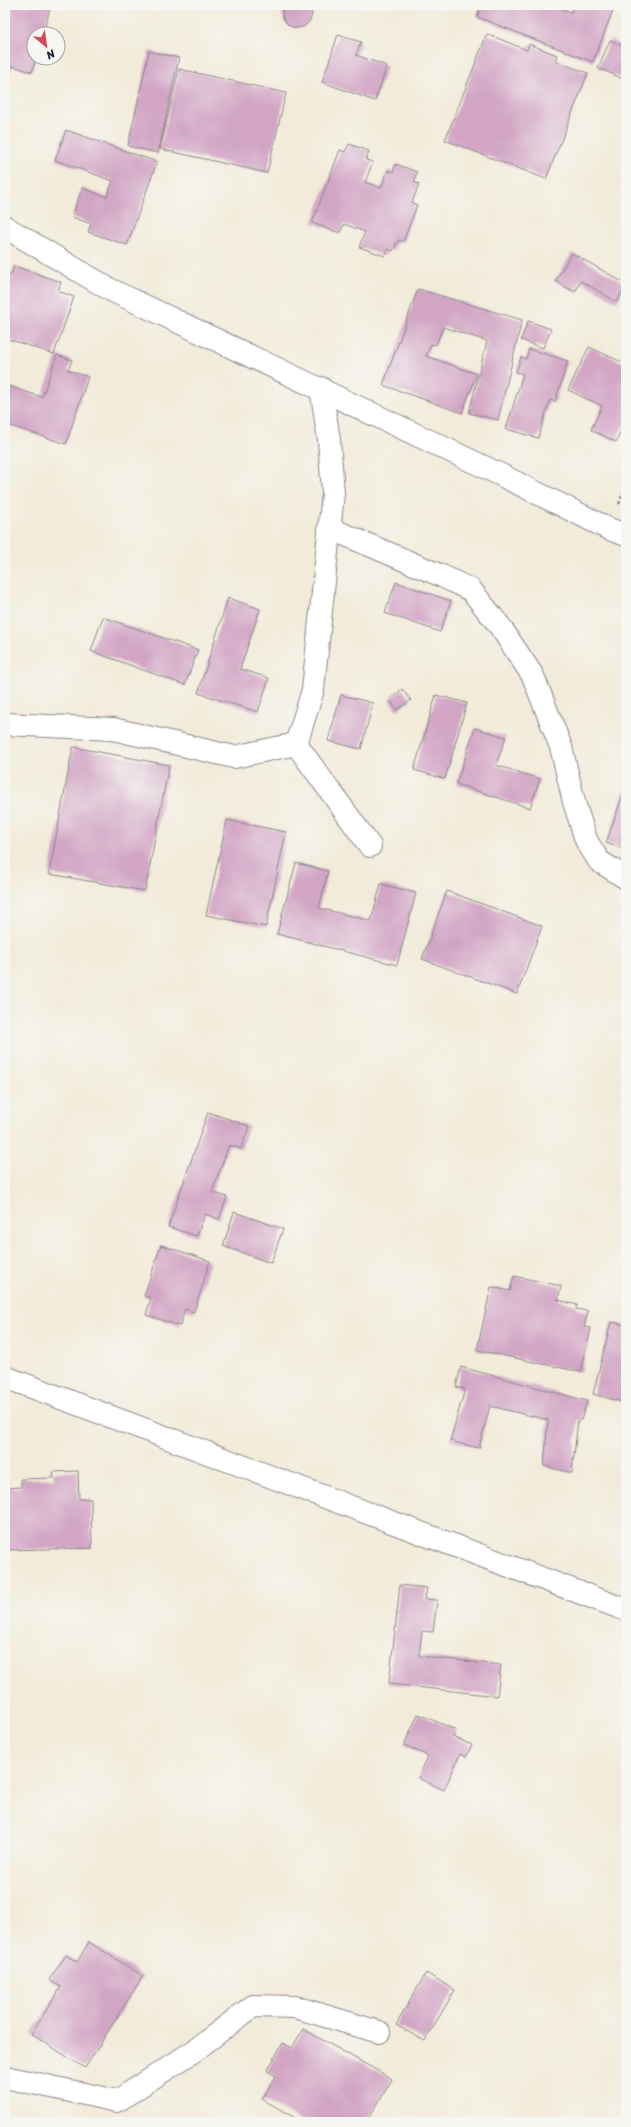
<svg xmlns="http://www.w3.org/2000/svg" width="631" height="2127" viewBox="0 0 631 2127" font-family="Sriracha,sans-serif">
	<rect width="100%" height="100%" fill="#f6f6f2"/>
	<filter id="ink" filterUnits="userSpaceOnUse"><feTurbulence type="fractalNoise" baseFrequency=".025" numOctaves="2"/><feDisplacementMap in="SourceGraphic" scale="8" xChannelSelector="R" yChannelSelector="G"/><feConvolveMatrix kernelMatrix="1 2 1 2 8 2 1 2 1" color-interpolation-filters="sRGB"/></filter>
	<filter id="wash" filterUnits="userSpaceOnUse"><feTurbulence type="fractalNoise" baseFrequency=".012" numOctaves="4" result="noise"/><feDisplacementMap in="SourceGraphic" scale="16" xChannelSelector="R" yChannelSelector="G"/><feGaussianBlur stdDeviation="0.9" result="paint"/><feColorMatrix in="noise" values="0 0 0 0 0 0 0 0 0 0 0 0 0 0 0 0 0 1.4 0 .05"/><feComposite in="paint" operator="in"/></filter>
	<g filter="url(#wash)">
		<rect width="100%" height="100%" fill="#f2ebd9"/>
		<g id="blocks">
			<g fill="#d2a5c5">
				<path d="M5 5H51L43 34H34V58H36L32 72 12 66 7 81 5 80Z"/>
				<path d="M284 5H310L312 15 309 22 303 27 295 28 288 25 283 18 282 11Z"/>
				<path d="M481 5H552L571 12 574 5H615L593 62 477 17Z"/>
				<path d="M487 34 527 50 529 44 557 55 555 61 588 73 546 179 445 140Z"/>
				<path d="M338 35 361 42 356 55 387 66 375 101 322 82Z"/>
				<path d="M610 40 626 47V80L598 68Z"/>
				<path d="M149 51 179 58 158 153 128 146Z"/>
				<path d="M179 69 286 93 267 173 160 149Z"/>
				<path d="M66 130 157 162 127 245 88 232 91 224 72 217 82 188 107 197 113 181 55 160Z"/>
				<path d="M349 144 369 151 366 160 373 162 365 182 381 188 388 170 393 172 396 164 417 172 414 182 419 184 412 203 417 205 403 242 398 240 393 251 388 249 385 256 359 247 365 232 344 224 340 233 312 223 340 150 345 152Z"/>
				<path d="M572 253 626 284 617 302 581 281 575 292 555 281Z"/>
				<path d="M14 266 61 282 58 291 74 297 54 354 8 339 5 348V273L11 275Z"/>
				<path d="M418 289 522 320 498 420 469 413 487 341 443 327 436 345 431 344 426 356 477 374 462 413 383 385Z"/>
				<path d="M528 321 551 329 543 348 521 340Z"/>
				<path d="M589 347 626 364V427L623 426 616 442 591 430 602 406 568 390Z"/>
				<path d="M529 349 568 361 555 402 550 400 538 438 506 429 523 374 516 372 521 357 526 359Z"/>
				<path d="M57 355 72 360 68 370 88 377 66 444 5 424V385L42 397Z"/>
				<path d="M396 582 451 601 440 632 385 613Z"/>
				<path d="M228 598 260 609 240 669 269 678 258 712 198 693Z"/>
				<path d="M103 617 198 650 185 685 91 651Z"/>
				<path d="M402 689 411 700 397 710 389 700Z"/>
				<path d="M341 695 373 703 361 749 328 741Z"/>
				<path d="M436 695 467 703 445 779 414 770Z"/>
				<path d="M475 728 506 737 496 765 540 779 530 808 456 784Z"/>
				<path d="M73 747 169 765 145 891 49 874Z"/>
				<path d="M626 786V850L606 843Z"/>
				<path d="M227 820 286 832 266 927 206 915Z"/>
				<path d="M296 863 328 871 319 908 371 921 381 884 416 893 397 965 277 934Z"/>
				<path d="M447 891 542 926 517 994 422 959Z"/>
				<path d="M208 1112 249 1126 241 1149 229 1145 212 1192 227 1197 219 1219 205 1214 197 1236 168 1227Z"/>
				<path d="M234 1212 283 1229 271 1263 223 1246Z"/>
				<path d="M161 1245 210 1261 194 1312 185 1309 180 1326 146 1315 151 1298 144 1296Z"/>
				<path d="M514 1276 561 1286 558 1300 577 1305 576 1309 588 1311 584 1327 591 1328 581 1372 477 1350 491 1287 510 1291Z"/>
				<path d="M611 1322 626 1325V1403L593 1394Z"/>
				<path d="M461 1367 587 1401 581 1420H578L572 1473 544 1466 548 1420 490 1406 479 1448 450 1441 465 1389 456 1387Z"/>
				<path d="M78 1471 79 1499H91L92 1548 5 1550V1488L21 1487V1479L54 1478 53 1472Z"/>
				<path d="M400 1585 427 1588 425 1599 437 1600 433 1632 422 1631 419 1656 501 1665 497 1696 389 1684Z"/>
				<path d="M418 1714 456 1730 453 1737 472 1745 466 1757 460 1754 444 1790 418 1778 428 1756 404 1745Z"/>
				<path d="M89 1942 143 1976 85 2068 31 2034 61 1987 49 1980 66 1955 77 1962Z"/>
				<path d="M426 1973 455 1990 425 2041 396 2025Z"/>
				<path d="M303 2029 392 2079 367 2122H302L262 2099 276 2076 267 2071 283 2043 292 2048Z"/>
			</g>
		</g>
	</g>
	<g filter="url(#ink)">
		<use href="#blocks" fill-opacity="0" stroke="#8a868a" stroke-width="1"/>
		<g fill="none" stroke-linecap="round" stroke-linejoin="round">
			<g stroke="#8a868a" stroke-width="24">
				<g id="minor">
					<path d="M5 227 109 289 499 474 609 529 626 535"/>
					<path d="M321 388 329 440 333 493 313 690 296 744 370 846"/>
					<path d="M329 528 442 576 471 590 499 625 533 676 561 747 574 802 586 840 599 861 626 878"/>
					<path d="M5 724 113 729 234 757 296 744"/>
					<path d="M5 1377 626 1610"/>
					<path d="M5 2077 117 2101 194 2051 253 2006 295 2007 379 2032"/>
				</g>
			</g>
			<path stroke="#8a868a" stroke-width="2.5" stroke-dasharray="3 3" stroke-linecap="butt" d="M619 504 626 485"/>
			<use href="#minor" stroke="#fff" stroke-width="22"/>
		</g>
	</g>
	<rect width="631" height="2127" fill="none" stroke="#f6f6f2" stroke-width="20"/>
	<g transform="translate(46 46) rotate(151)"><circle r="19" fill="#f6f6f2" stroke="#a1a1a9"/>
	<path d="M0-3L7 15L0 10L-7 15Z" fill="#d1495b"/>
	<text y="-6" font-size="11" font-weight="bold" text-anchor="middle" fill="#22223b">N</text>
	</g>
</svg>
